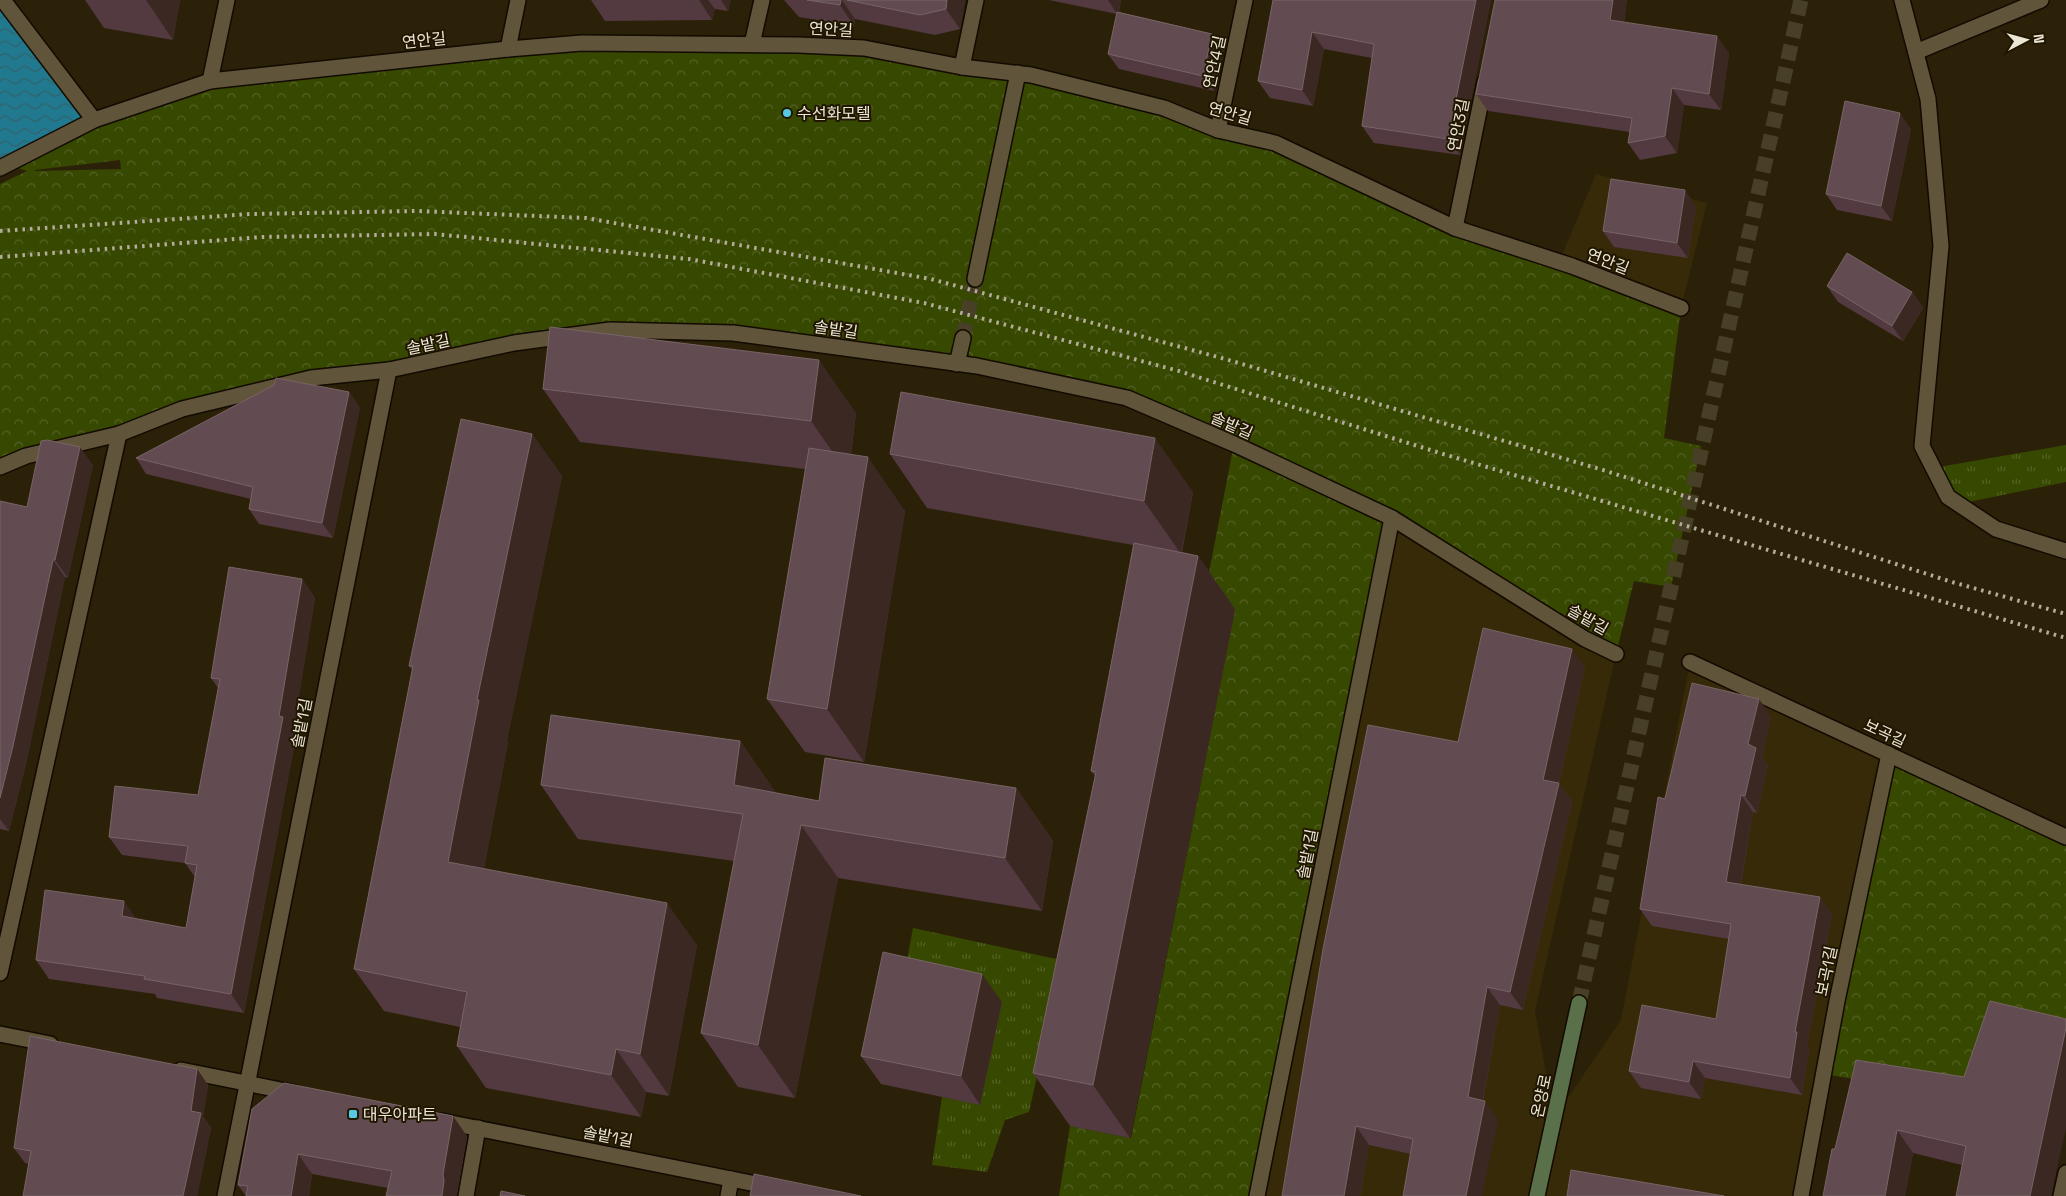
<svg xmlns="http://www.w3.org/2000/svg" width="2066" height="1196" viewBox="0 0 2066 1196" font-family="'Space Grotesk','Noto Sans KR',sans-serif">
	<defs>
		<pattern id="grass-tufts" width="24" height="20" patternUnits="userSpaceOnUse" patternTransform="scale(1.25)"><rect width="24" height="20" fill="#374801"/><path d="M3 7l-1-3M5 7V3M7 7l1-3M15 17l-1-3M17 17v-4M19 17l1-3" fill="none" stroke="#546225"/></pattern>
		<pattern id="park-crowns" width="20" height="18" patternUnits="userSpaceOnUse" patternTransform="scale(1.25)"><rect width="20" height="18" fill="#374801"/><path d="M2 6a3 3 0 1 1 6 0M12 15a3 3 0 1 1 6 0" fill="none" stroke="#546225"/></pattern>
		<pattern id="water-waves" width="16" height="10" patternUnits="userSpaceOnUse" patternTransform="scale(1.25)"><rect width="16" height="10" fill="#21798f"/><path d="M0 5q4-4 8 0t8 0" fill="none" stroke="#32626b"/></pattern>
	</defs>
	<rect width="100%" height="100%" fill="#2b2108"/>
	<g fill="#372a08">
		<path d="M1596 174 1707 203 1681 308 1559 262Z"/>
		<path d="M1392 518 1616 654 1535 1011 1554 1118 1621 1020 1690 662 1889 754 1801 1196H1257Z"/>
	</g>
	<g fill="url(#grass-tufts)">
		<path d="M2066 445V482L1959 504 1933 468Z"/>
		<path d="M913 928 1056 959 1058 982 1029 1112 1005 1120 987 1172 932 1165 942 1097 981 1104 903 981Z"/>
	</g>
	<g fill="url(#park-crowns)" fill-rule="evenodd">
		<path d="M864 48 1018 73 1275 143 1455 228 1681 308 1664 438 1701 446 1671 587 1634 581 1616 654 1392 518 1257 1196H1059L1070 1126 1131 1138 1235 610 1203 603 1234 444 1127 398 803 342 610 330 311 378 0 467V184L27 171 0 162 94 120 210 81 508 49ZM120 160 121 169 35 171V170Z"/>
		<path d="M1889 754 2066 837V1035L1980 1100 1824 1074Z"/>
	</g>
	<path fill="url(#water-waves)" d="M0 0 94 120 0 168Z"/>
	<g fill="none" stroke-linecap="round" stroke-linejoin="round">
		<path stroke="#483f27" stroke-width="15" stroke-dasharray="15 8" stroke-linecap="butt" d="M963 338 975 279"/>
		<path stroke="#483f27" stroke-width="15" stroke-dasharray="15 8" stroke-linecap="butt" d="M1579 1003 1801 0"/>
		<g stroke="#130a00" stroke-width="18">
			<g id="lane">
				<path d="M3 0 94 120 210 81 508 49 582 43 798 45 864 48 962 67 1031 75 1164 108 1218 130 1275 143 1455 228 1572 266 1681 308"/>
				<path d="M752 44 762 0"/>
				<path d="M508 49 518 0"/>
				<path d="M962 67 976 0"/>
				<path d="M1218 130 1245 0"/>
				<path d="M1455 228 1485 82"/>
			</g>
		</g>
		<g stroke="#130a00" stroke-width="18">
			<g id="street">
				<path d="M1902 0 1928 99 1941 246 1922 446 1948 497 1996 529 2066 551"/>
				<path d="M1916 52 2041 0"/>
				<path d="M210 81 227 0"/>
				<path d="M0 168 94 120"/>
				<path d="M975 279 1018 73"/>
				<path d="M957 364 963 338"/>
				<path d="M0 467 26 456 119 434 182 409 311 378 389 370 514 343 610 330 733 333 977 366 1127 398 1234 444 1392 518 1585 639 1616 654"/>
				<path d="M1690 662 2066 837"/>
				<path d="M0 973 119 434"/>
				<path d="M0 1034 50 1044"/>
				<path d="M181 1070 295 1093"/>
				<path d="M441 1121 771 1187"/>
				<path d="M225 1196 389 370"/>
				<path d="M466 1196 478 1128"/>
				<path d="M728 1196 731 1179"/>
				<path d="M1257 1196 1392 518"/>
				<path d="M1801 1196 1837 1001 1889 754"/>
				<path d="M2061 1196 2066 1173"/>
			</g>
		</g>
		<g stroke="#130a00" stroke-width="18">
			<path id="secondary" d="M1537 1196 1579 1003"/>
		</g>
		<use href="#lane" stroke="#60543b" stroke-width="15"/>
		<use href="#street" stroke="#60543b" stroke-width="15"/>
		<use href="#secondary" stroke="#5a704b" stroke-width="15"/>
		<g stroke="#b4ad9b" stroke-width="4" stroke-dasharray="2.5 5" stroke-linecap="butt">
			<path d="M0 231 251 214 417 211 586 218 931 279 1225 359 1603 470 1952 582 2066 614"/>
			<path d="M0 257 262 237 435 234 689 259 924 303 1179 371 1443 454 2066 638"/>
		</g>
	</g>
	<g fill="#533940">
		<path d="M85 0H180L173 40 104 28Z"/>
		<path d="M591 0H731L728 11 715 9 712 20 605 21Z"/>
		<path d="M784 0H965L960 29 935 35 855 19 854 26 799 17Z"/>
		<path d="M1049 0H1121L1119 12 1212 34 1223 49 1214 91 1119 69 1108 54 1117 14Z"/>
		<path d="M1273 0H1491L1460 155 1374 143 1362 126 1372 58 1324 49 1313 106 1270 98 1258 81Z"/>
		<path d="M1495 0H1627L1624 22 1729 53 1721 110 1684 105 1677 153 1640 160 1628 143 1630 132 1488 111 1476 94Z"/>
		<path d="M1911 129 1892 221 1837 210 1826 194Z"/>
		<path d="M1696 206 1688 258 1614 247 1603 231Z"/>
		<path d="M1827 286 1912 292 1923 308 1903 341 1838 302Z"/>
		<path d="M543 389 856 413 851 454 905 511 864 762 805 752 767 699 805 469 580 442Z"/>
		<path d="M360 407 333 538 259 524 249 509 251 499 146 474 136 458Z"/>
		<path d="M532 434 562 476 507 740 508 742 484 868 697 945 669 1096 646 1092 641 1117 486 1088 457 1046 460 1027 384 1011 354 969 412 670 409 666Z"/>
		<path d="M890 454 1193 492 1182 552 1198 556 1235 609 1130 1138 1070 1126 1033 1073 1095 776 1091 771 1133 545 927 508Z"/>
		<path d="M93 465 68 578 65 577 26 764 9 831 0 829V501L27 507Z"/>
		<path d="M302 579 315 598 293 731 296 736 244 1013 157 998 155 994 49 979 36 960 137 919 186 928 195 877 185 863 122 855 109 837 198 795 218 688 211 678Z"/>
		<path d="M1585 667 1559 784 1572 802 1523 1010 1500 1005 1483 1101 1498 1120 1411 1154 1369 1145 1360 1196H1282L1458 742Z"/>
		<path d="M1771 716 1762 756 1768 765 1757 813 1753 812 1741 884 1832 914 1807 1046 1809 1049 1802 1095 1705 1078 1701 1099 1641 1088 1629 1071 1716 1019 1729 939 1652 926 1640 909Z"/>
		<path d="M740 741 776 793 819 801 1016 788 1053 841 1042 911 838 878 795 1098 738 1087 701 1033 734 861 578 839 541 785Z"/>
		<path d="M1002 1002 980 1105 881 1084 861 1056Z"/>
		<path d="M2066 1019 1962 1165 1913 1153 1905 1196 1835 1149Z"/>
		<path d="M197 1069 208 1085 203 1116 211 1128 197 1196H23L29 1164 25 1163 14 1148Z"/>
		<path d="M252 1109 467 1136 457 1194V1196H386L388 1188 312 1174 309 1196H246L238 1185Z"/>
	</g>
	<g fill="#3c2823">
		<path d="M146 0H180L173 40Z"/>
		<path d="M699 0H708L715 9 712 20Z"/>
		<path d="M721 0H731L728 11Z"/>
		<path d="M841 0H842L855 19 854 26 840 5Z"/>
		<path d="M947 0H965L960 29 946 9Z"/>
		<path d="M1108 0H1121L1118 15Z"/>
		<path d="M1476 0H1491L1460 155 1448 139Z"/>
		<path d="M1613 0H1627L1622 37 1610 20Z"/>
		<path d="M1312 32 1324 49 1313 106 1302 90Z"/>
		<path d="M1212 34 1223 49 1214 91 1203 76Z"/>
		<path d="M1717 36 1729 53 1721 110 1709 94Z"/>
		<path d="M1672 88 1684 105 1677 153 1665 136Z"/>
		<path d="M1900 113 1911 129 1892 221 1881 206Z"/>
		<path d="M1685 190 1696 206 1688 258 1677 243Z"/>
		<path d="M1912 292 1923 308 1903 341 1892 326Z"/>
		<path d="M819 360 856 413 848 474 811 421Z"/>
		<path d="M349 392 360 407 333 538 322 523Z"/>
		<path d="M532 434 562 476 507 740 508 742 477 904 448 862 477 700Z"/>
		<path d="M1155 438 1193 492 1181 554 1144 501Z"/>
		<path d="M80 447 93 465 68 578 55 560Z"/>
		<path d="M868 457 905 511 864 762 827 709Z"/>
		<path d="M1198 556 1235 609 1130 1138 1093 1085Z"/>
		<path d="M53 560 65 577 26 764 9 831 0 819V798Z"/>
		<path d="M302 579 315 598 293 731 296 736 244 1013 231 994Z"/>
		<path d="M1572 649 1585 667 1559 784 1572 802 1523 1010 1510 992 1543 780Z"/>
		<path d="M1759 699 1771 716 1762 756 1768 765 1757 813 1745 796 1748 744Z"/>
		<path d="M740 741 777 794 734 785Z"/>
		<path d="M1016 788 1053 841 1042 911 1005 858Z"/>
		<path d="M1741 795 1753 812 1738 899 1726 882Z"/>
		<path d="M801 825 838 878 795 1098 758 1045Z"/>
		<path d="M1820 897 1832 914 1807 1046 1809 1049 1802 1095 1790 1078 1795 1032Z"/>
		<path d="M124 901 137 920 122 916Z"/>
		<path d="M667 903 697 945 669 1096 640 1054Z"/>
		<path d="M982 974 1002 1002 980 1105 961 1076Z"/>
		<path d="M1487 987 1500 1005 1480 1116 1468 1097Z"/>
		<path d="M2066 1028V1128L2051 1196H2030Z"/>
		<path d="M616 1049 646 1092 641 1117 611 1075Z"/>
		<path d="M1693 1061 1705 1078 1701 1099 1689 1082Z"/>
		<path d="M197 1069 208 1085 203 1116 211 1128 197 1196H183L191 1111Z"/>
		<path d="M1485 1101 1498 1120 1482 1196H1466Z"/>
		<path d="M453 1116 467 1136 457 1194V1196H442L443 1174Z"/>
		<path d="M1356 1126 1369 1145 1360 1196H1344Z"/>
		<path d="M1897 1130 1913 1153 1905 1196H1885Z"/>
		<path d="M298 1154 312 1174 309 1196H291Z"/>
	</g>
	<g fill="#634c51" stroke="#786466">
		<path d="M807 0H841L840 5Z"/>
		<path d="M847 0H947L946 9 920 15Z"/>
		<path d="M1273 0H1476L1448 139 1362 126 1374 44 1312 32 1302 90 1258 81Z"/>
		<path d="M1495 0H1613L1610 20 1717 36 1709 94 1672 88 1665 136 1628 143 1632 118 1476 94Z"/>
		<path d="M1117 12 1212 34 1203 76 1108 54Z"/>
		<path d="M1845 101 1900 113 1881 206 1826 194Z"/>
		<path d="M1611 179 1685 190 1677 243 1603 231Z"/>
		<path d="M1847 253 1912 292 1892 326 1827 286Z"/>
		<path d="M550 327 819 360 811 421 543 389Z"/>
		<path d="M276 378 349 392 322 523 249 509 253 487 136 458 274 385Z"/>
		<path d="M901 392 1155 438 1144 501 890 454Z"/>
		<path d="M461 419 532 434 477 700H479L448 862 667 903 640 1054 616 1049 611 1075 457 1046 467 992 354 969 413 666H409Z"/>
		<path d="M47 440 80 447 55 560H53L13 746 0 798V501L27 507 41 441Z"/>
		<path d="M809 448 868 457 827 709 767 699Z"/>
		<path d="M1134 543 1198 556 1093 1085 1033 1073 1096 772 1091 771Z"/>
		<path d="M229 567 302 579 279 716 283 717 231 994 144 979 145 976 36 960 45 890 124 901 122 916 186 928 197 865 185 863 188 846 109 837 115 786 198 795 220 679 211 678Z"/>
		<path d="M1483 628 1572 649 1543 780 1559 783 1510 992 1487 987 1468 1097 1485 1101 1466 1196H1403L1413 1139 1356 1126 1344 1196H1282L1323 949 1368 725 1458 742Z"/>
		<path d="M1692 683 1759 699 1748 744 1756 748 1745 796 1741 795 1726 882 1820 897 1795 1032H1797L1790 1078 1693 1061 1689 1082 1629 1071 1642 1005 1716 1019 1731 924 1640 909 1658 797 1665 799Z"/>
		<path d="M551 715 740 741 734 785 819 801 825 758 1016 788 1005 858 801 825 758 1045 701 1033 743 814 541 785Z"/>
		<path d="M883 952 982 974 961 1076 861 1056Z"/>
		<path d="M1990 1001 2066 1019V1028L2030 1196H1956L1966 1146 1897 1130 1885 1196H1823L1832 1149H1835L1856 1060 1964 1077Z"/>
		<path d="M30 1036 197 1069 191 1111 201 1113 183 1196H23L31 1151 14 1148Z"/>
		<path d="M284 1083 453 1116 443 1174 444 1181 442 1196H386L392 1171 298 1154 291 1196H246L248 1186 238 1185 252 1109Z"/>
		<path d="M1571 1170 1724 1196H1567Z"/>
		<path d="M754 1174 861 1196H750Z"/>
		<path d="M501 1191 525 1196H500Z"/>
	</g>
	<g fill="#57c9e2" stroke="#211701" stroke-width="2">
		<circle cx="787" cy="113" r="5"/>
		<rect x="348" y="1109" width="10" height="10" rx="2.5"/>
	</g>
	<g text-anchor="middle" stroke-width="4" stroke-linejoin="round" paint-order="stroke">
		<g font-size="16" fill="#ece6d7" stroke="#211701">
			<text transform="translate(831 29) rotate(3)" y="6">연안길</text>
			<text transform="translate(424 40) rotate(-6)" y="6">연안길</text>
			<text transform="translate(1214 62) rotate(-78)" y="6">연안4길</text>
			<text transform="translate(1230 113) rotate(16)" y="6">연안길</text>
			<text transform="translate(1458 125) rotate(-79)" y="6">연안3길</text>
			<text transform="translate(1608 261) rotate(21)" y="6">연안길</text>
			<text transform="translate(836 329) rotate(8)" y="6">솔밭길</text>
			<text transform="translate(428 344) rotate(-12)" y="6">솔밭길</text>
			<text transform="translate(1232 425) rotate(24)" y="6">솔밭길</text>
			<text transform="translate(1588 619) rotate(30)" y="6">솔밭길</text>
			<text transform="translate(301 723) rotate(-79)" y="6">솔밭1길</text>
			<text transform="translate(1885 733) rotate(25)" y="6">보곡길</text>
			<text transform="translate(1307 854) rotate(-79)" y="6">솔밭1길</text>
			<text transform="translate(1826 971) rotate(-78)" y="6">보곡1길</text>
			<text transform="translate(1541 1096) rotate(-78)" y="6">온양로</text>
			<text transform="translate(608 1136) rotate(11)" y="6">솔밭1길</text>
		</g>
		<g font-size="16" fill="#ece6d7" stroke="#211701" text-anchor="start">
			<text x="797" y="119">수선화모텔</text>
			<text x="363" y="1120">대우아파트</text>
		</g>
	</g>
	<g transform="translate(2026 40) rotate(84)" stroke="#211701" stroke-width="4" paint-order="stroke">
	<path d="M0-4L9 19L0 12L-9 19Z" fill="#ece6d7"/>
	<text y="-8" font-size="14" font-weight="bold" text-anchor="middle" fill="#ece6d7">N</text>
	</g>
</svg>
